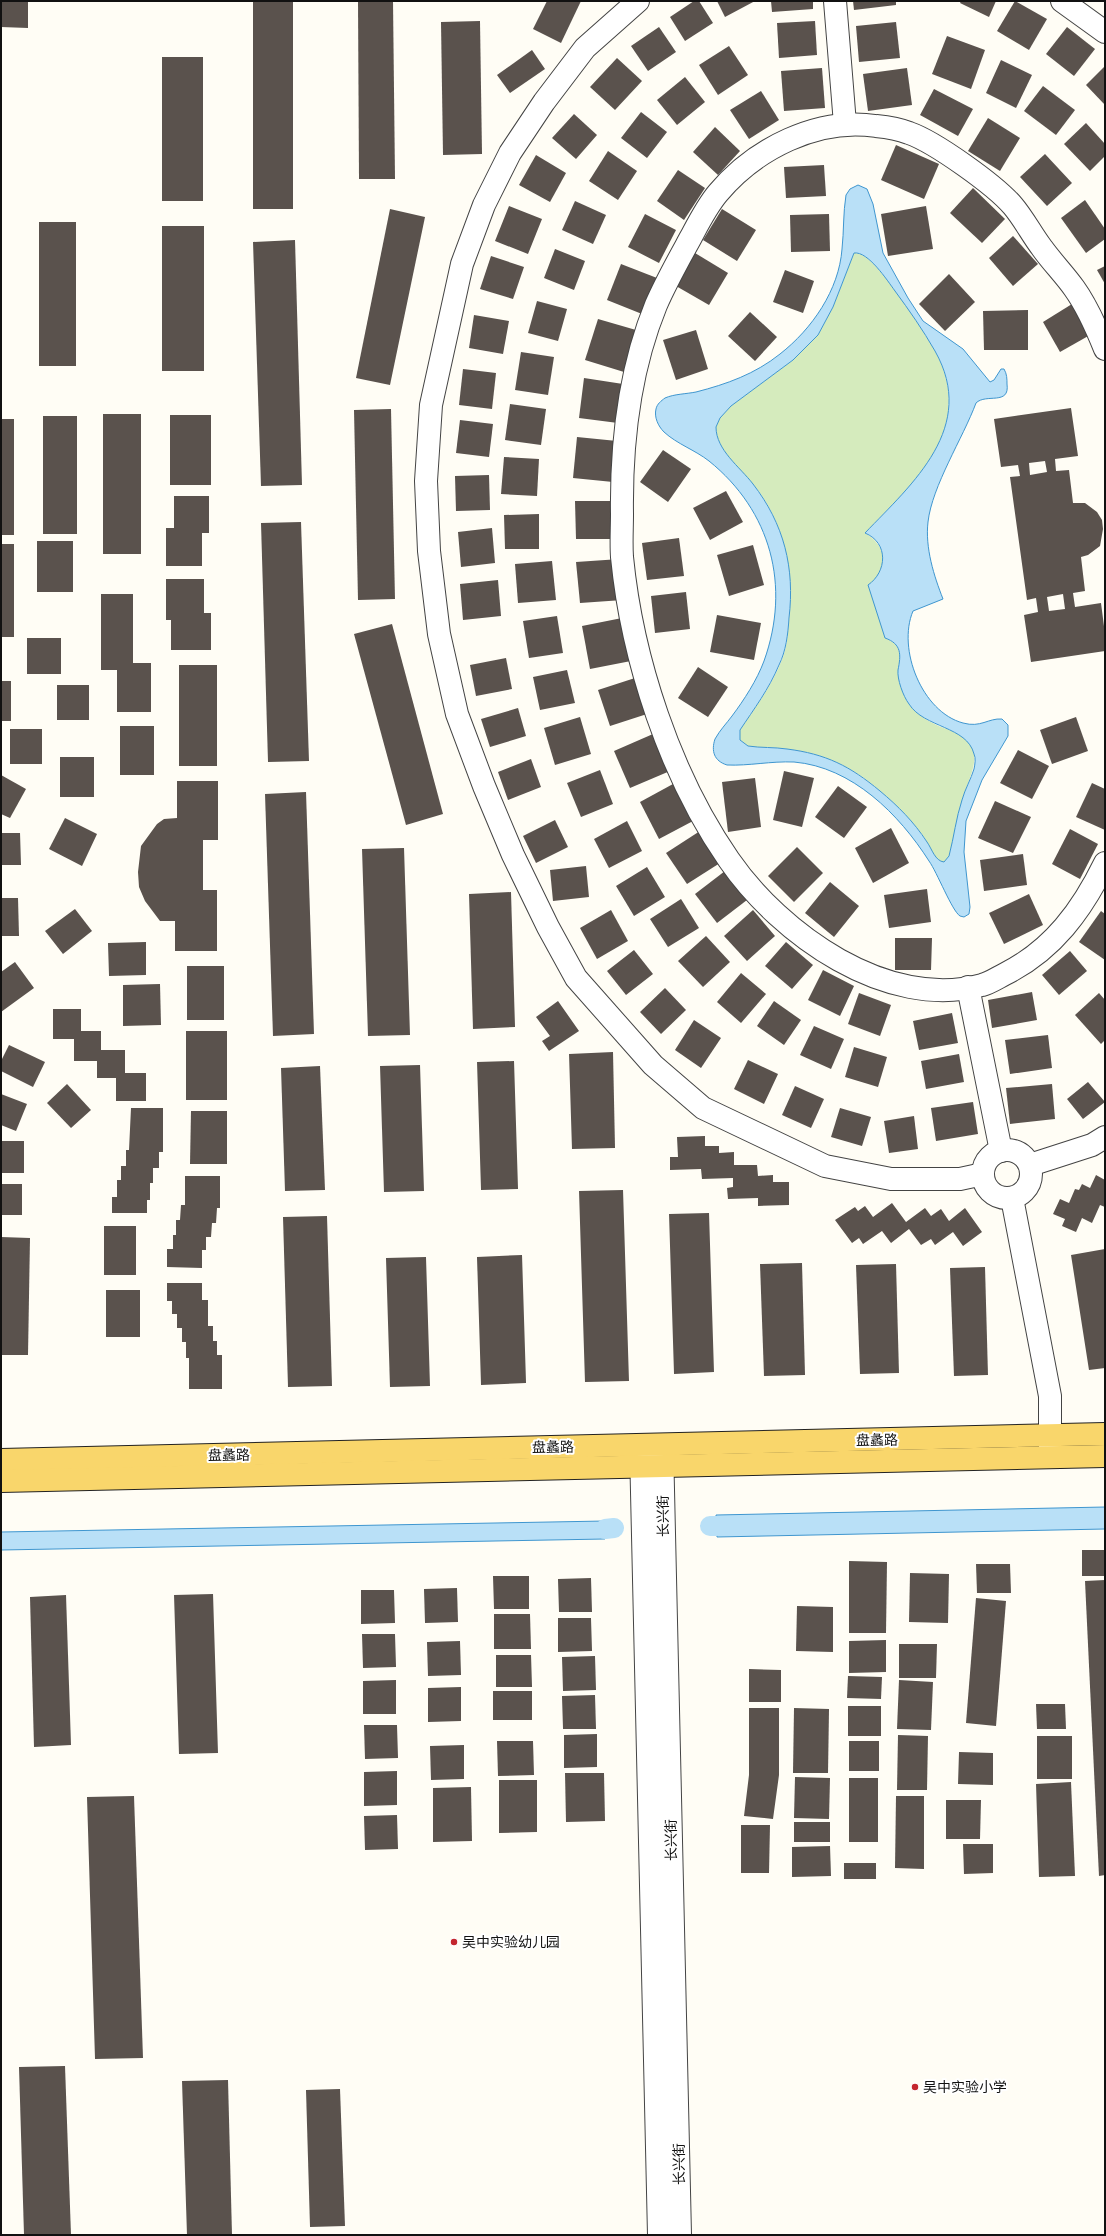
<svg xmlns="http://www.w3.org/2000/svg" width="1106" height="2236" viewBox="0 0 1106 2236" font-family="Georgia,'Noto Sans SC',serif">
	<rect width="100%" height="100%" fill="#fffdf5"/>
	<path fill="#d5ebbd" d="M854 253C867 251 887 280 895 290 909 310 923 330 935 351 977 428 914 482 865 533 886 545 889 566 872 583L885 638C902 645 901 654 898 670 897 678 903 692 906 699 913 714 932 724 947 729 992 747 970 771 961 804 956 822 954 840 948 858L944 862C934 861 929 845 924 837 910 817 891 800 873 785 847 764 820 753 787 749 774 747 761 748 748 746L740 740V730C756 707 773 684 783 657 787 646 788 633 789 621 794 574 786 527 757 489 743 471 716 451 716 427L720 418 731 406 793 360 818 335 833 307Z"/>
	<g fill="#b9e0f7" stroke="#3f96cf" fill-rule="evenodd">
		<path d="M858 185 867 189 873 204 883 253 908 298 923 321 963 349 990 382 994 380 1001 369H1004C1007 374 1007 379 1007 384 1010 406 986 393 976 403 963 438 932 486 928 522 925 548 934 576 943 599L913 611C897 649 922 712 963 723 981 728 988 718 1002 719L1008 725V736L982 780 966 821 964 852 970 907 969 914 964 917 960 916C952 911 937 872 929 861 899 814 852 767 794 762 771 761 749 766 727 765 714 761 711 751 715 739 720 730 726 724 732 716 744 700 757 680 764 661 791 586 771 511 709 461 695 450 677 444 664 432 658 426 654 417 656 409 657 404 661 401 665 398 674 394 686 394 696 392 727 384 755 374 780 354 812 329 839 290 842 249 844 231 843 213 846 195L850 189ZM854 253C868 251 887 280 895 291 909 310 923 330 935 351 978 427 913 483 865 533 889 543 887 572 868 585L885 638C902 644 901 655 898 670 897 679 903 696 909 704 924 728 967 726 974 754 976 758 975 764 974 769 971 779 965 789 962 800 956 818 954 837 949 856L944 862C935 861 932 849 927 842 914 822 898 806 880 791 850 766 826 754 787 749 774 747 761 748 748 746L740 740V730C754 709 769 689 779 665 786 651 788 634 789 618 795 568 784 524 753 484 740 467 716 450 716 427L720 418 731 406 793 360 818 335 833 307Z"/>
		<path d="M1105 1507V1529L717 1537 716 1515Z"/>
		<path d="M605 1521V1539L1 1550V1532Z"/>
	</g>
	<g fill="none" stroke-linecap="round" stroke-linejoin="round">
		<g stroke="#b9e0f7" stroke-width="20">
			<path d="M710 1526H717"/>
			<path d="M605 1529 614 1528"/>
		</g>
	</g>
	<g fill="#5a524d" fill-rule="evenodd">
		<path d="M1 1H28V28L1 27Z"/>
		<rect x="253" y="1" width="40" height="208"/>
		<path d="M358 1H393L395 179H359Z"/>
		<path d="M547 1H581L561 43 533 29Z"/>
		<path d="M694 1H699L713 23 685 41 670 17Z"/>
		<path d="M717 1H755L725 17Z"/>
		<path d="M771 1H813V9L772 12Z"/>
		<path d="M853 1H896V5L854 10Z"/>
		<path d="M961 1H996L989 17 960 3Z"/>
		<path d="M1015 1 1047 19 1029 50 997 31Z"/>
		<path d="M480 21 482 154 443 155 441 22Z"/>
		<path d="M815 21 817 55 779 58 777 23Z"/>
		<path d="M896 22 900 58 859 62 856 26Z"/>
		<path d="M659 27 676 52 648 71 631 46Z"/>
		<path d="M1067 27 1095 49 1074 76 1046 54Z"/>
		<path d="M947 36 985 50 971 89 932 74Z"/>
		<path d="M729 46 748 75 718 95 699 65Z"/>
		<path d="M532 50 545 69 510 93 497 75Z"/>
		<rect x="162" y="57" width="41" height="144"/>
		<path d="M617 58 642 81 615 110 590 87Z"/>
		<path d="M1001 60 1032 75 1016 108 986 93Z"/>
		<path d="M1105 66V105L1086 85Z"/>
		<path d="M822 68 825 108 784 111 781 71Z"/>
		<path d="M907 68 912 105 868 111 863 74Z"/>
		<path d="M685 77 705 102 677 125 657 100Z"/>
		<path d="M1043 86 1075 110 1056 135 1024 111Z"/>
		<path d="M934 89 973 109 958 136 920 115Z"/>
		<path d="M761 91 779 120 749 139 730 110Z"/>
		<path d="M641 112 667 132 647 158 621 138Z"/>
		<path d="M574 114 597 135 576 159 552 138Z"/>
		<path d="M988 118 1020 138 1000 171 968 151Z"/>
		<path d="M1086 123 1105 144V156L1090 171 1064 144Z"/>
		<path d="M715 127 740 151 718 175 693 152Z"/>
		<path d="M896 145 939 164 924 199 881 180Z"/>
		<path d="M608 151 637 171 618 200 589 181Z"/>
		<path d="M1045 154 1072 183 1047 206 1020 177Z"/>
		<path d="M536 155 566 173 550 202 519 185Z"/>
		<path d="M824 165 826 196 786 198 784 167Z"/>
		<path d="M678 170 705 188 684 220 657 201Z"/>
		<path d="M973 188 1005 219 982 243 950 213Z"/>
		<path d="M1085 200 1105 229V239L1086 253 1061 218Z"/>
		<path d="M575 201 606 215 593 244 562 230Z"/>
		<path d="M509 206 542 219 528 254 495 241Z"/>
		<path d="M926 206 933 249 888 256 881 214Z"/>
		<path d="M390 209 425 217 390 385 356 378Z"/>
		<path d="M722 209 756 230 737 261 703 240Z"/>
		<path d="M645 214 676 230 659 263 628 247Z"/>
		<path d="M829 214 830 251 791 252 790 215Z"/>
		<rect x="39" y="222" width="37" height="144"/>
		<rect x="162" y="226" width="42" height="145"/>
		<path d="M1013 236 1038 264 1013 286 989 258Z"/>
		<path d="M295 240 302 485 261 486 253 242Z"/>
		<path d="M555 249 585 261 574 290 544 278Z"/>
		<path d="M695 253 728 273 709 305 676 286Z"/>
		<path d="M491 256 524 267 513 299 480 289Z"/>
		<path d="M621 264 657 278 642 314 607 300Z"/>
		<path d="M1105 266V284L1097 270Z"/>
		<path d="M785 270 814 281 803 313 773 302Z"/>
		<path d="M949 274 975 302 945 331 919 304Z"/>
		<path d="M537 301 567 309 558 341 528 333Z"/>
		<path d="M1072 304 1090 335 1060 352 1043 322Z"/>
		<path d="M1028 310V350H984L983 311Z"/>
		<path d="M750 312 777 337 755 361 728 336Z"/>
		<path d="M474 315 509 321 503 354 469 348Z"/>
		<path d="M598 319 636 330 624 372 585 360Z"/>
		<path d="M696 330 708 369 676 380 663 340Z"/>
		<path d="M521 352 554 357 548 395 515 390Z"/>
		<path d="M463 369 496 373 492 409 459 405Z"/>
		<path d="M584 378 623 384 618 423 579 418Z"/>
		<path d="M510 404 546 409 541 445 505 440Z"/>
		<path d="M1071 408 1078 456 1055 459 1056 471 1069 470 1073 503H1085L1097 512 1102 520 1103 529 1100 546 1088 555 1081 557 1085 591 1073 593 1075 607 1101 603 1105 634V651L1031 662 1024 615 1038 612 1036 598 1027 600 1010 477 1020 476 1018 465 1001 467 994 419ZM1045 461 1047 472 1030 475 1029 463ZM1063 594 1065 609 1049 611 1047 597Z"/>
		<path d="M391 409 395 599 358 600 354 410Z"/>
		<rect x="103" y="414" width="38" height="140"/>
		<rect x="170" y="415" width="41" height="70"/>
		<rect x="43" y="416" width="34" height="118"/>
		<rect x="1" y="419" width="13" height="116"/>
		<path d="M460 420 493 424 489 457 456 453Z"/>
		<path d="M577 437 617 441 613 482 573 478Z"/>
		<path d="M663 450 691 469 668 502 640 482Z"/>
		<path d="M504 457 539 459 537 496 501 494Z"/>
		<path d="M489 475 490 510 456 511 455 476Z"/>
		<path d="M726 491 743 522 710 540 693 508Z"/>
		<path d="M174 496H209V533H202V566H166V528H174Z"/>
		<path d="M575 501H612L613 539H576Z"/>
		<path d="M539 514V549H505L504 515Z"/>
		<path d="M301 522 309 761 268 762 261 523Z"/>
		<path d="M492 528 495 563 461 567 458 532Z"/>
		<path d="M679 538 684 576 647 580 642 543Z"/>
		<rect x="37" y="541" width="36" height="51"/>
		<rect x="1" y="544" width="13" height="93"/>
		<path d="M753 545 764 585 729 596 717 555Z"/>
		<path d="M620 559 623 600 580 603 576 562Z"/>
		<path d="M552 561 556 600 518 603 515 564Z"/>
		<path d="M166 579H204V613H211V650H171V620H166Z"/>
		<path d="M498 580 501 616 463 620 460 584Z"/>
		<path d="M686 592 690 629 655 633 651 596Z"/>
		<path d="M101 594H133V663H151V712H117V670H101Z"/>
		<path d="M717 615 761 623 754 660 710 652Z"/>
		<path d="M557 616 563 653 529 658 523 621Z"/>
		<path d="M622 618 631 661 590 669 582 626Z"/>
		<path d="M392 624 443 814 406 825 354 634Z"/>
		<rect x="27" y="638" width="34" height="36"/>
		<path d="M506 658 512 689 476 696 470 665Z"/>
		<rect x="179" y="665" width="38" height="101"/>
		<path d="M698 667 728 687 708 717 678 698Z"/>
		<path d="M567 670 575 703 540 710 533 677Z"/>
		<path d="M635 678 647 714 610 726 598 690Z"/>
		<rect x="1" y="681" width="10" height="40"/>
		<rect x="57" y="685" width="32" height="35"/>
		<path d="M518 708 526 736 490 747 481 719Z"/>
		<path d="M580 717 591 754 555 765 544 728Z"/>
		<path d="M1076 717 1088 751 1052 764 1040 730Z"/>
		<rect x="120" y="726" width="34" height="49"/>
		<rect x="10" y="729" width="32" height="35"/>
		<path d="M653 734 670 771 630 788 614 751Z"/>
		<path d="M1018 750 1049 766 1032 799 1000 783Z"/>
		<rect x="60" y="757" width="34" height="40"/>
		<path d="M531 759 541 787 508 800 498 772Z"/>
		<path d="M600 770 613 804 581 817 567 783Z"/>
		<path d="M784 771 814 778 802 827 773 820Z"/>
		<path d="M1 775 26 789 10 818 1 814Z"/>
		<path d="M755 778 761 827 728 832 722 782Z"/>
		<path d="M177 781H218V840H203V890H217V951H175V921H160L145 901 139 887 138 872 141 846 157 824 164 819 177 818Z"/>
		<path d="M1092 783 1105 789V830L1076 817Z"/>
		<path d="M673 784 693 821 659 839 640 802Z"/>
		<path d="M838 786 867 807 844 838 815 817Z"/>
		<path d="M306 792 314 1034 273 1036 265 794Z"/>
		<path d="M995 801 1031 817 1013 853 978 838Z"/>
		<path d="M65 818 97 834 82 866 49 849Z"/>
		<path d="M555 820 568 847 536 863 523 836Z"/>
		<path d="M627 821 642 851 609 868 594 839Z"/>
		<path d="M891 828 909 863 873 883 855 848Z"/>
		<path d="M1070 829 1098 844 1080 879 1052 864Z"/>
		<path d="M700 831 720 863 687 884 666 853Z"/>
		<path d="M1 833H20L21 865H1Z"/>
		<path d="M797 847 823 873 794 902 768 876Z"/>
		<path d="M404 848 410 1035 368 1036 362 849Z"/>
		<path d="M1023 854 1027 885 984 891 980 860Z"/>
		<path d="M586 866 589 897 553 901 550 870Z"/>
		<path d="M647 867 665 897 634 916 616 886Z"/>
		<path d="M725 871 747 900 717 923 695 894Z"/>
		<path d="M830 882 859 906 834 937 805 913Z"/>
		<path d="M927 889 931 922 889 928 884 895Z"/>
		<path d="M511 892 515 1027 473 1029 469 894Z"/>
		<path d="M1029 894 1043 925 1004 944 989 913Z"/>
		<path d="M1 898H18L19 936H1Z"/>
		<path d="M681 899 699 928 668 947 650 919Z"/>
		<path d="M75 909 92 931 63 954 45 931Z"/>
		<path d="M611 910 628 941 597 959 580 928Z"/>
		<path d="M753 910 775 936 747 961 724 936Z"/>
		<path d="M1101 911 1105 914V960L1079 942Z"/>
		<path d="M706 936 730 962 703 987 678 961Z"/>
		<path d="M895 938H932L931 970H895Z"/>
		<path d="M146 942V975L109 976 108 943Z"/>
		<path d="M786 942 813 965 792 989 765 966Z"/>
		<path d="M634 950 653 974 626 995 607 971Z"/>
		<path d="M1070 951 1087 971 1059 995 1042 975Z"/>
		<path d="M15 962 34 988 1 1012V972Z"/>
		<rect x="187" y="966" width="37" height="54"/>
		<path d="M823 970 854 986 840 1016 808 1000Z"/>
		<path d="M741 973 766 994 741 1023 717 1002Z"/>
		<path d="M160 984 161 1025 123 1026V985Z"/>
		<path d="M665 988 686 1010 661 1034 640 1012Z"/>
		<path d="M1032 992 1037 1020 992 1028 988 1000Z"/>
		<path d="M859 993 891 1005 880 1036 848 1024Z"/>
		<path d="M1099 993 1105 1000V1040L1101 1044 1075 1015Z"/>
		<path d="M558 1001 579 1031 549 1051 542 1041 550 1036 536 1017Z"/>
		<path d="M774 1001 801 1020 784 1045 757 1026Z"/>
		<path d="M53 1009H81V1031H101V1050H125V1073H146V1101H116V1078H97V1061H74V1039H53Z"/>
		<path d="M952 1013 958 1043 919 1050 913 1021Z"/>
		<path d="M694 1020 721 1038 701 1068 675 1050Z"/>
		<path d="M814 1026 844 1039 831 1069 800 1055Z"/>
		<rect x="186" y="1031" width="41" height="69"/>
		<path d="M1048 1035 1052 1068 1010 1074 1005 1040Z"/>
		<path d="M9 1045 45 1062 33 1087 1 1071V1061Z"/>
		<path d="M854 1047 887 1057 878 1087 845 1077Z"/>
		<path d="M613 1052 615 1148 572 1149 569 1054Z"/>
		<path d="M959 1054 964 1082 926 1089 921 1061Z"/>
		<path d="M748 1060 778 1074 764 1104 734 1089Z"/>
		<path d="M514 1061 518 1189 481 1190 477 1062Z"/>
		<path d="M420 1065 424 1191 384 1192 380 1066Z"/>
		<path d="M320 1066 325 1190 285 1191 281 1068Z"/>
		<path d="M1088 1082 1105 1102 1083 1119 1067 1099Z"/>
		<path d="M67 1084 91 1110 71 1128 47 1103Z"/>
		<path d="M1052 1084 1055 1119 1010 1124 1006 1088Z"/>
		<path d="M795 1086 824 1099 811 1128 782 1115Z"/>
		<path d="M1 1094 27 1104 16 1131 1 1125Z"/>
		<path d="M973 1102 978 1134 936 1141 931 1108Z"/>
		<path d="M131 1108H163V1152H159V1168H153V1183H150V1200H147V1213H112V1197H117V1180H121V1166H126V1150H129Z"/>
		<path d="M840 1108 871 1117 862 1146 831 1137Z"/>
		<path d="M191 1111H227V1164H190Z"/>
		<path d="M914 1116 918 1149 889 1153 884 1121Z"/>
		<path d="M705 1136V1146H719V1153L734 1152V1165H757L758 1176 773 1175V1182H789V1205L758 1206V1198L728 1199 727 1188 733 1187V1178L702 1179 701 1169 670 1170V1157H678L677 1137Z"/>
		<rect x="1" y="1141" width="23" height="32"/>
		<path d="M1096 1175 1105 1180V1207L1100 1205 1092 1223 1082 1218 1076 1232 1062 1226 1065 1219 1053 1214 1060 1199 1069 1203 1075 1189 1079 1190 1082 1184 1090 1188Z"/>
		<path d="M185 1176H220V1208H217L216 1223H212L211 1237H206V1250H202V1268L167 1267V1249H173V1235H176V1220H180L181 1205H185Z"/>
		<rect x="1" y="1184" width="21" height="31"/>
		<path d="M623 1190 629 1381 585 1382 579 1191Z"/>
		<path d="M892 1203 906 1222 925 1208 931 1216 941 1209 949 1221 965 1208 982 1232 963 1246 953 1232 935 1245 931 1239 921 1245 909 1229 891 1243 882 1231 863 1244 859 1238 852 1243 835 1220 855 1207 858 1211 865 1206 873 1217Z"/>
		<path d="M709 1213 714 1372 674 1374 669 1214Z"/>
		<path d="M327 1216 332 1386 288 1387 283 1217Z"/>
		<rect x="104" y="1226" width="32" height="49"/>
		<path d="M1 1237 30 1238 28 1355H1Z"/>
		<path d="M1105 1249V1368L1089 1370 1071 1255Z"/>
		<path d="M522 1255 526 1383 481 1385 477 1257Z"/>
		<path d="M426 1257 430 1386 390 1387 386 1258Z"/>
		<path d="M802 1263 805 1375 764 1376 760 1264Z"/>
		<path d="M896 1264 899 1373 860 1374 856 1265Z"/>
		<path d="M985 1267 988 1375 954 1376 950 1268Z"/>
		<path d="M167 1283H202V1300H208V1326H213V1341H217V1355H222V1389H189V1358H186V1342H182V1328H177V1314H172V1301H167Z"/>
		<rect x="106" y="1290" width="34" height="47"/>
		<rect x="1082" y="1550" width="23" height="26"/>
		<path d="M849 1561 887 1562 886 1633H849Z"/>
		<path d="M976 1564H1010L1011 1593H977Z"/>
		<path d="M910 1573 949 1574 948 1623 909 1622Z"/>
		<path d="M493 1576H529V1609H494Z"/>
		<path d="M591 1578 592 1612H559L558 1579Z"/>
		<path d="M1105 1580V1875L1099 1876 1085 1581Z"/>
		<path d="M457 1588 458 1622 425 1623 424 1589Z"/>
		<path d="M361 1590H394L395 1623 361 1624Z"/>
		<path d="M213 1594 218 1753 179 1754 174 1595Z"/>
		<path d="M66 1595 71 1745 34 1747 30 1597Z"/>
		<path d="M976 1598 1006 1601 996 1726 966 1723Z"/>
		<path d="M797 1606 833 1607V1652L796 1651Z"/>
		<path d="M494 1614H530L531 1649H494Z"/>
		<path d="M558 1618H591L592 1651 558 1652Z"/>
		<path d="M362 1634H395L396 1667 363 1668Z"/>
		<path d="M886 1640V1672L849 1673V1641Z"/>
		<path d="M460 1641 461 1675 428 1676 427 1642Z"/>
		<path d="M899 1644H937L936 1678H899Z"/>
		<path d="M496 1655H531L532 1687H496Z"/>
		<path d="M595 1656 596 1690 563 1691 562 1657Z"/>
		<path d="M749 1669 781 1670V1702H749Z"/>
		<path d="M848 1676 882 1677 881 1699 847 1698Z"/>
		<path d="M396 1680V1714H363V1681Z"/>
		<path d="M899 1680 933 1682 931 1730 897 1729Z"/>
		<path d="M461 1687V1721L428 1722V1688Z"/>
		<rect x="493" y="1691" width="39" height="29"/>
		<path d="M595 1695 596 1729H563L562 1696Z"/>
		<path d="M1036 1704H1065L1066 1729H1037Z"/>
		<rect x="848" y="1706" width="33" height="30"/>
		<path d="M749 1708H779V1775L773 1819 744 1816 749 1775Z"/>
		<path d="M794 1708 829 1709 828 1773H793Z"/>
		<path d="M364 1725H397L398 1758 365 1759Z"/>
		<path d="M597 1734V1767L564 1768V1735Z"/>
		<path d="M898 1735 928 1736 927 1790H897Z"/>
		<rect x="1037" y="1736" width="35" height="43"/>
		<path d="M497 1741H533L534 1775 498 1776Z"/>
		<rect x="849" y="1741" width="30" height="30"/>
		<path d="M464 1745V1779L431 1780 430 1746Z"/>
		<path d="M959 1752 993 1753V1785L958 1784Z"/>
		<path d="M397 1771V1805L364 1806V1772Z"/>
		<path d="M565 1773H604L605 1821 566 1822Z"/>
		<path d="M795 1777 830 1778 829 1819 794 1818Z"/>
		<rect x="849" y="1778" width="29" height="64"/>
		<path d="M499 1780H537V1832L499 1833Z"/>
		<path d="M1071 1782 1075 1876 1039 1877 1036 1784Z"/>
		<path d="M471 1787 472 1841 433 1842V1788Z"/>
		<path d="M134 1796 143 2058 95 2059 87 1797Z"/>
		<path d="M896 1796H924V1869L895 1868Z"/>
		<path d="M946 1800H981L980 1839H946Z"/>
		<path d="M397 1815 398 1849 365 1850 364 1816Z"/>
		<rect x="794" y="1822" width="36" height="20"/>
		<path d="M741 1825H770L769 1873H741Z"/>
		<path d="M963 1844H993V1873L964 1874Z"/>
		<path d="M830 1846 831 1876 792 1877V1847Z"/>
		<rect x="844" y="1863" width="32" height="16"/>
		<path d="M65 2066 71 2235H24L19 2067Z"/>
		<path d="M228 2080 232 2235H187L182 2081Z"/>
		<path d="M340 2089 345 2226 310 2227 306 2090Z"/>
	</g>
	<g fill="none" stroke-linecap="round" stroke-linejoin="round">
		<g stroke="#444" stroke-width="24">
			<g id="minor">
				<path d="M638 1 585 48 544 102 510 153 484 205 462 264 431 405 426 481 429 551 439 634 457 714 484 786 513 855 548 927 576 978 653 1065 703 1108 825 1166 891 1179H960L983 1174"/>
				<path d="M835 1 845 124"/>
				<path d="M1062 1 1105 32"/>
				<path d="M1105 349C1097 329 1087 306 1074 288 1064 274 1052 262 1042 248 1032 235 1024 219 1013 206 995 185 935 142 909 133 899 129 886 127 876 126 817 117 755 149 718 193 707 206 699 222 691 237 679 259 666 282 656 305 629 371 621 443 622 514 622 528 621 543 622 557 632 659 670 775 729 860 780 934 887 1011 982 985 990 983 997 978 1005 974 1053 950 1082 910 1105 863"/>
				<path d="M968 987 1001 1151"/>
				<circle cx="1007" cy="1174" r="24"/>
				<path d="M1030 1165 1092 1145 1105 1137"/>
				<path d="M1012 1198 1050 1396V1455"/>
				<path d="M662 1446 680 2235"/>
				<path d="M641 1448 659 2235"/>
			</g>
		</g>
		<g stroke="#222" stroke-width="24">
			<g id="major">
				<path d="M1 1460 1105 1434"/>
				<path d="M1 1481 1105 1456"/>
			</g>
		</g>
		<use href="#minor" stroke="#fff" stroke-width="22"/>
		<use href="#major" stroke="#f9d66b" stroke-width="22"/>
	</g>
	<g fill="#c4262e" stroke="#fff" stroke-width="1.5">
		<circle cx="454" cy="1942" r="4"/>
		<circle cx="915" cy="2087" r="4"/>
	</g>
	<g text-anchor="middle" stroke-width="4" stroke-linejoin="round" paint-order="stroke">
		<g font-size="14" fill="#111" stroke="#fff">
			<text transform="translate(877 1440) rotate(-1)" y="5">盘蠡路</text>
			<text transform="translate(553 1447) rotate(-1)" y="5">盘蠡路</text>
			<text transform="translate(229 1455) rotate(-1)" y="5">盘蠡路</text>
			<text transform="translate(663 1516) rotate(-91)" y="5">长兴街</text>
			<text transform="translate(671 1840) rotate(-91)" y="5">长兴街</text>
			<text transform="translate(679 2164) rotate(-91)" y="5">长兴街</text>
		</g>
		<g font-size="14" fill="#111" stroke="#fff" text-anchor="start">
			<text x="462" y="1947">吴中实验幼儿园</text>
			<text x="923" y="2092">吴中实验小学</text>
		</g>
	</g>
	<rect width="1106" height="2236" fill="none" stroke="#111111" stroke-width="4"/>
</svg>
